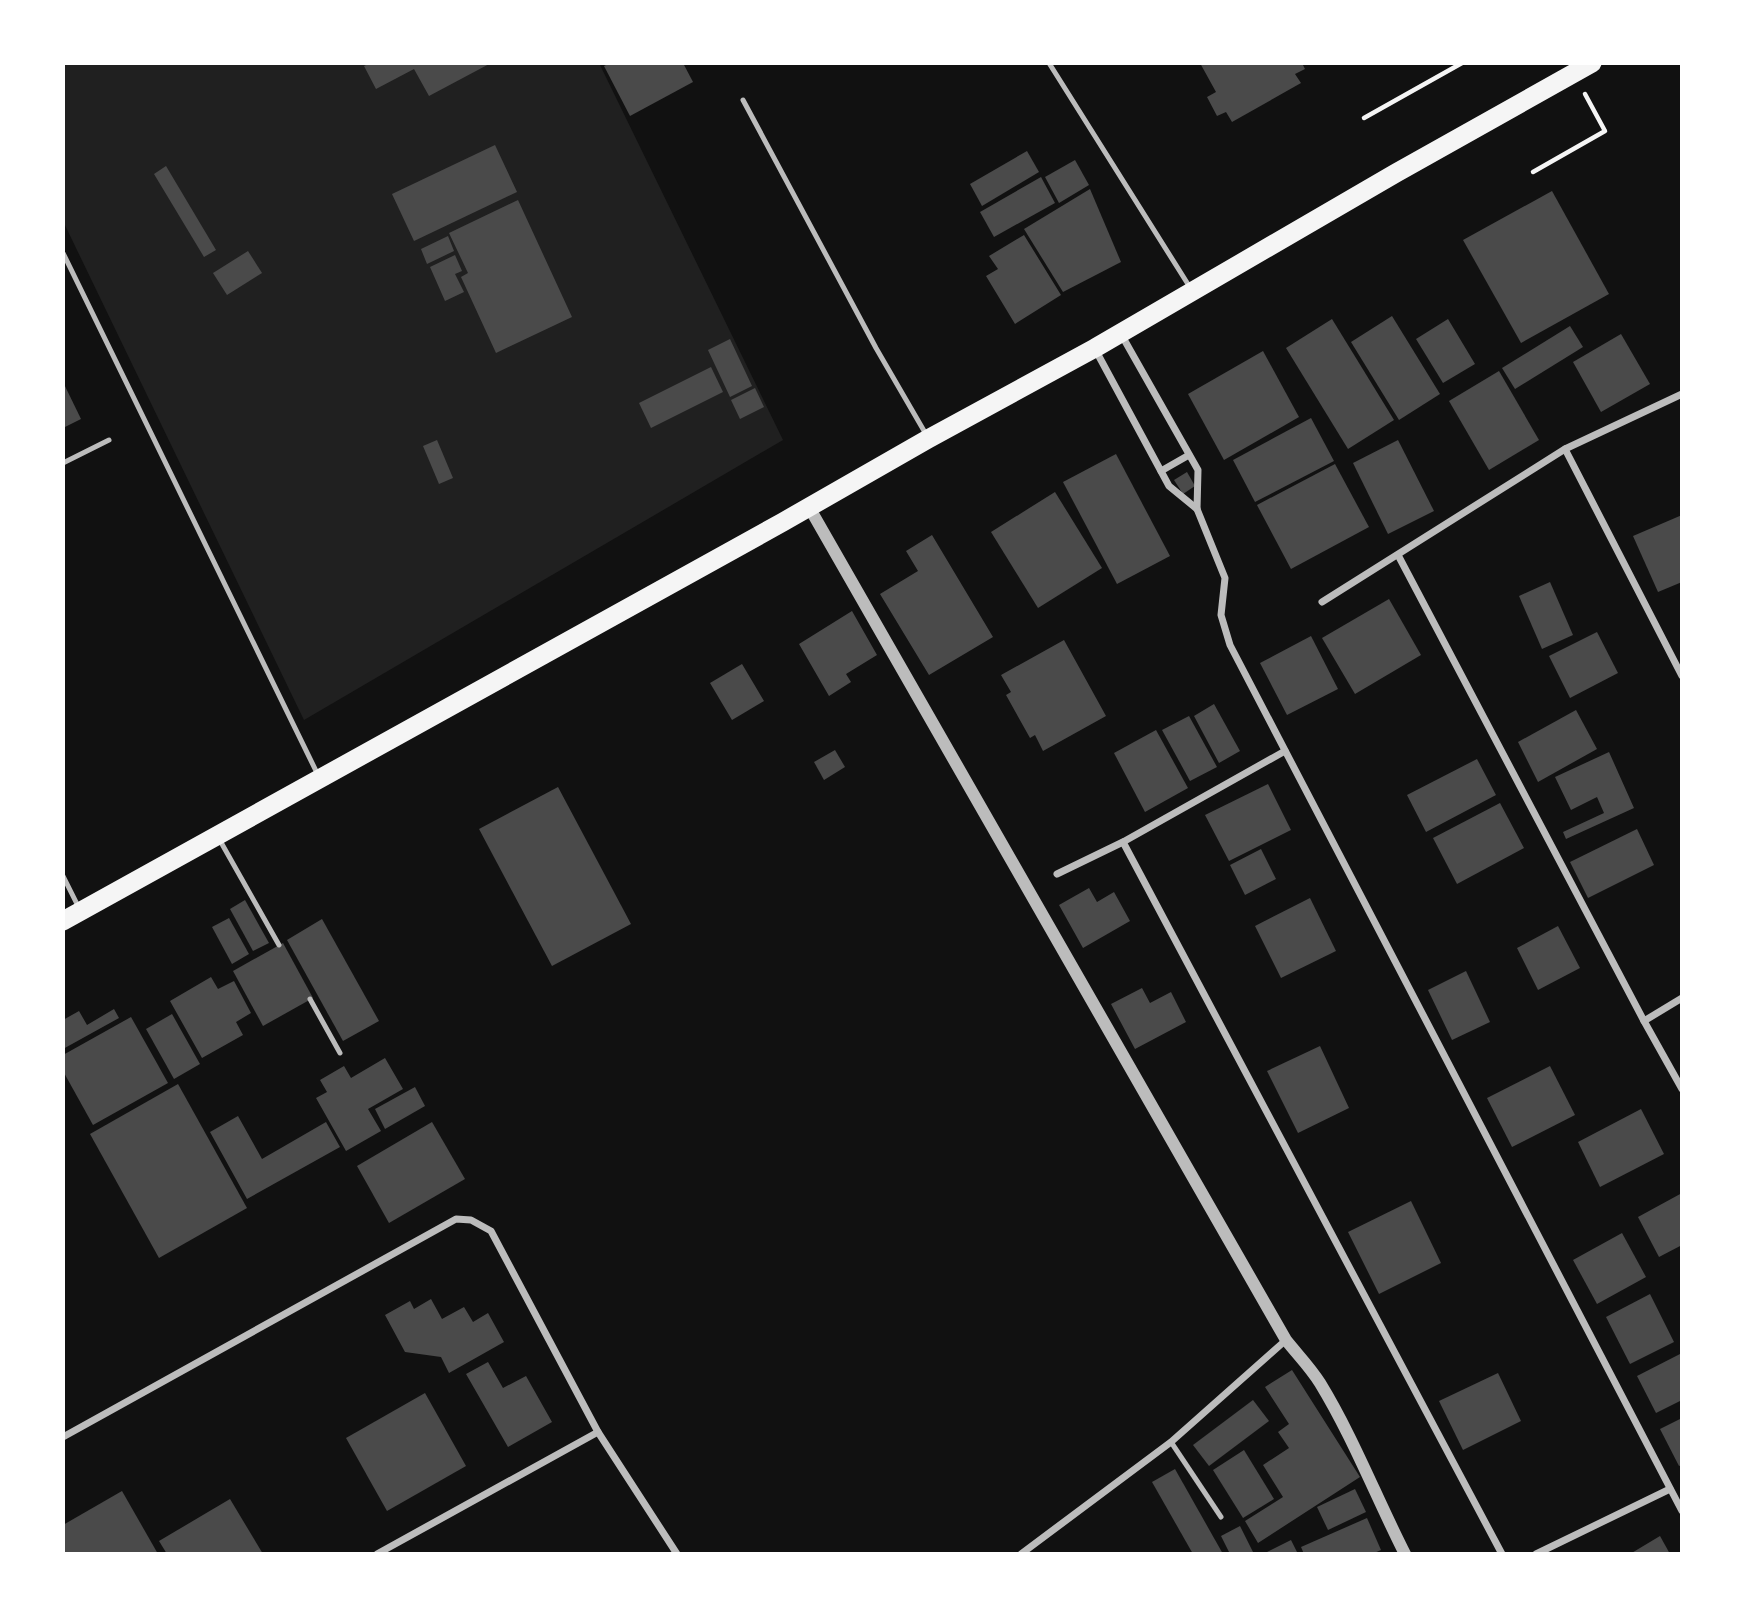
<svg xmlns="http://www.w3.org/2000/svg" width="1745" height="1617" viewBox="0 0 1745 1617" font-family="Helvetica,sans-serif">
	<rect width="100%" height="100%" fill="#111"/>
	<path fill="#202020" d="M63 63H599L783 440 304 720 63 221Z"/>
	<g fill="#4a4a4a">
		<path d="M370 63H491L429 96 414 69 376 89 364 66Z"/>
		<path d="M610 63H683L693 82 630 116 604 66Z"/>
		<path d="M1200 63H1302L1305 69 1295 74 1301 83 1232 122 1226 112 1217 116 1207 97 1216 92Z"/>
		<path d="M495 145 517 192 414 241 392 194Z"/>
		<path d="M1027 151 1039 172 982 206 970 184Z"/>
		<path d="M1075 160 1089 185 1059 203 1045 177Z"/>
		<path d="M166 166 216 250 204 257 154 174Z"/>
		<path d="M1041 177 1055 203 994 237 980 212Z"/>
		<path d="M1090 189 1121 262 1063 292 1024 229Z"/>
		<path d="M1552 191 1609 294 1521 343 1463 240Z"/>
		<path d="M518 200 572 317 496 353 461 277 468 273 449 233Z"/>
		<path d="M1024 235 1061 295 1015 324 986 276 998 269 989 256Z"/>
		<path d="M448 236 454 251 427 264 421 249Z"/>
		<path d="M248 251 262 273 227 295 213 273Z"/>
		<path d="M455 255 462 271 455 274 464 292 445 301 430 267Z"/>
		<path d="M1392 316 1440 394 1399 420 1351 342Z"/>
		<path d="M1332 319 1394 420 1348 449 1286 348Z"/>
		<path d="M1448 319 1475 364 1443 383 1416 339Z"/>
		<path d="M1570 326 1583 347 1515 389 1502 368Z"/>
		<path d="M1621 334 1650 384 1601 412 1573 362Z"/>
		<path d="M730 339 752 386 730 397 708 350Z"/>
		<path d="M1263 351 1299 417 1224 460 1188 394Z"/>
		<path d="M711 367 723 392 651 428 639 403Z"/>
		<path d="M1499 371 1539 440 1489 470 1449 401Z"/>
		<path d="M63 382 81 419 63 428Z"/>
		<path d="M755 388 764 407 740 419 731 400Z"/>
		<path d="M1311 418 1334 461 1255 502 1233 460Z"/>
		<path d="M437 440 453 478 439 484 423 446Z"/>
		<path d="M1398 440 1434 511 1388 534 1353 463Z"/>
		<path d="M1116 454 1170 556 1117 584 1063 482Z"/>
		<path d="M1335 464 1369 527 1291 569 1257 505Z"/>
		<path d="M1187 472 1195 486 1183 494 1174 480Z"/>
		<path d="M1055 492 1102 568 1038 608 991 532Z"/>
		<path d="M1682 515V582L1658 592 1633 536Z"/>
		<path d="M932 535 993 637 929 675 880 594 918 571 906 551Z"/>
		<path d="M1550 582 1573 635 1542 649 1519 596Z"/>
		<path d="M1389 599 1421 655 1355 694 1322 638Z"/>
		<path d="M852 611 877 655 846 674 851 682 829 696 799 644Z"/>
		<path d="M1597 632 1618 673 1570 698 1549 656Z"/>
		<path d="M1311 636 1338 689 1287 715 1260 663Z"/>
		<path d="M1064 640 1106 716 1043 751 1035 735 1030 738 1006 695 1011 692 1001 675Z"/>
		<path d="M742 664 764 701 732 720 710 683Z"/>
		<path d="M1214 704 1240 751 1219 763 1194 716Z"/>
		<path d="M1576 710 1597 749 1538 782 1518 742Z"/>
		<path d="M1189 716 1217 767 1190 781 1162 730Z"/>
		<path d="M1156 730 1188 788 1145 812 1114 753Z"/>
		<path d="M835 750 845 767 824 780 814 762Z"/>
		<path d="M1609 752 1634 808 1566 839 1563 832 1604 813 1597 797 1571 810 1555 777Z"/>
		<path d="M1477 759 1496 795 1426 832 1407 795Z"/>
		<path d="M1268 784 1291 830 1229 861 1205 815Z"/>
		<path d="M558 787 631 924 552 966 479 829Z"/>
		<path d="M1500 803 1524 848 1457 884 1433 838Z"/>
		<path d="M1637 829 1654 865 1588 898 1570 862Z"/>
		<path d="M1261 849 1276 879 1245 895 1230 865Z"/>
		<path d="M1089 888 1097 902 1114 892 1130 921 1083 948 1059 905Z"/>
		<path d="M1310 898 1336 951 1281 978 1255 926Z"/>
		<path d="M245 900 269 943 253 951 230 909Z"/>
		<path d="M229 918 249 954 232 964 212 927Z"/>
		<path d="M322 919 379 1021 343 1041 287 940Z"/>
		<path d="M1558 926 1580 968 1538 990 1517 948Z"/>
		<path d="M283 943 313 998 263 1026 233 971Z"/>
		<path d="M1466 971 1490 1022 1452 1040 1428 990Z"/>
		<path d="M211 977 218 989 234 981 251 1013 236 1022 243 1035 202 1058 170 1001Z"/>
		<path d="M1142 988 1150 1003 1171 992 1186 1022 1135 1049 1111 1004Z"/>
		<path d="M114 1009 119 1018 63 1049V1020L79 1011 87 1025Z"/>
		<path d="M172 1014 200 1064 174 1079 146 1029Z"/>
		<path d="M131 1017 168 1083 93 1125 63 1071V1055Z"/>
		<path d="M1320 1046 1349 1108 1298 1133 1267 1071Z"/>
		<path d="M385 1058 403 1089 368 1109 381 1131 346 1151 316 1098 327 1092 320 1080 344 1066 351 1078Z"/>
		<path d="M1550 1066 1575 1115 1512 1147 1487 1098Z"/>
		<path d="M178 1084 247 1208 159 1258 90 1134Z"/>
		<path d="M415 1087 425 1106 385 1129 375 1109Z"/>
		<path d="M1641 1109 1664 1154 1600 1187 1578 1142Z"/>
		<path d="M238 1116 262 1159 326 1122 340 1147 247 1199 210 1132Z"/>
		<path d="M432 1122 465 1179 389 1223 357 1166Z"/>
		<path d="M1682 1193V1245L1659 1257 1638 1217Z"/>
		<path d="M1411 1201 1441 1263 1379 1294 1348 1232Z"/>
		<path d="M1622 1233 1646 1277 1597 1304 1573 1260Z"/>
		<path d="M1650 1294 1674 1342 1630 1364 1606 1317Z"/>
		<path d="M431 1299 442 1319 464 1307 473 1322 488 1313 504 1342 449 1373 441 1357 405 1352 385 1315 410 1301 414 1309Z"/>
		<path d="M1680 1354 1682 1357V1400L1656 1413 1637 1376Z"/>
		<path d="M488 1362 503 1388 526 1376 552 1422 508 1447 466 1374Z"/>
		<path d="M1292 1370 1360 1477 1258 1543 1245 1521 1283 1497 1263 1465 1289 1448 1278 1432 1289 1424 1265 1387Z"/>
		<path d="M1498 1373 1521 1421 1463 1450 1439 1401Z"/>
		<path d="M425 1393 466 1466 387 1511 346 1438Z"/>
		<path d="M1253 1400 1269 1421 1209 1466 1193 1445Z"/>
		<path d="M1682 1418V1465L1679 1466 1660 1429Z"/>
		<path d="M1244 1450 1274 1499 1243 1518 1213 1470Z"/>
		<path d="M1175 1469 1223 1554H1193L1152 1482Z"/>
		<path d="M1355 1489 1366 1512 1328 1530 1317 1507Z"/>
		<path d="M122 1491 158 1554H63V1525Z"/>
		<path d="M230 1499 263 1554H167L159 1541Z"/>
		<path d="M1367 1518 1381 1550 1372 1554H1304L1301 1547Z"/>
		<path d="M1240 1526 1254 1554H1230L1221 1536Z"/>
		<path d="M1660 1536 1670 1554H1630Z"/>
		<path d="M1291 1540 1298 1554H1263Z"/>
	</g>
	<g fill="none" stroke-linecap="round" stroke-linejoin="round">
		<g stroke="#f5f5f5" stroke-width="4.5">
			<path d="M1364 118 1462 63"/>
			<path d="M1533 172 1605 131 1585 94"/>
		</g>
		<g stroke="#bcbcbc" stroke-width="5">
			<path d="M1049 63 1191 289"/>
			<path d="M743 100 876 348 927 436"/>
			<path d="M63 253 318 775"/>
			<path d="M63 463 109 440"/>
			<path d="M218 837 279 945"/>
			<path d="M63 876 79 908"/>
			<path d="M310 999 340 1053"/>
			<path d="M1171 1442 1221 1517"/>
		</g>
		<g stroke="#bcbcbc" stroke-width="7">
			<path d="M1121 334 1198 470 1197 509 1225 578 1221 615 1230 645 1682 1511"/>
			<path d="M1095 349 1169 486 1197 509"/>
			<path d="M1565 449 1682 676"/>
			<path d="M1161 471 1189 455"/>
			<path d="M1398 555 1644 1021 1682 1089"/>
			<path d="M1322 602 1565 449 1682 394"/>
			<path d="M1123 842 1502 1554"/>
			<path d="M1057 874 1123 842 1285 751"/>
			<path d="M1644 1021 1682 998"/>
			<path d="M63 1437 456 1219 471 1220 491 1231 598 1432 677 1554"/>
			<path d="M377 1554 598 1432"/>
			<path d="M1021 1554 1171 1442 1286 1340"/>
			<path d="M1536 1554 1670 1489"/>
		</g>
		<path stroke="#bcbcbc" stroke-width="12" d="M809 507 1286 1340C1297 1354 1310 1367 1320 1383 1353 1437 1376 1497 1405 1554"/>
		<path stroke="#f5f5f5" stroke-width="19" d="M63 921 783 522 928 439 1095 348 1396 173 1592 63"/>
	</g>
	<rect width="1745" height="1617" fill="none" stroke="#ffffff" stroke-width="130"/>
</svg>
